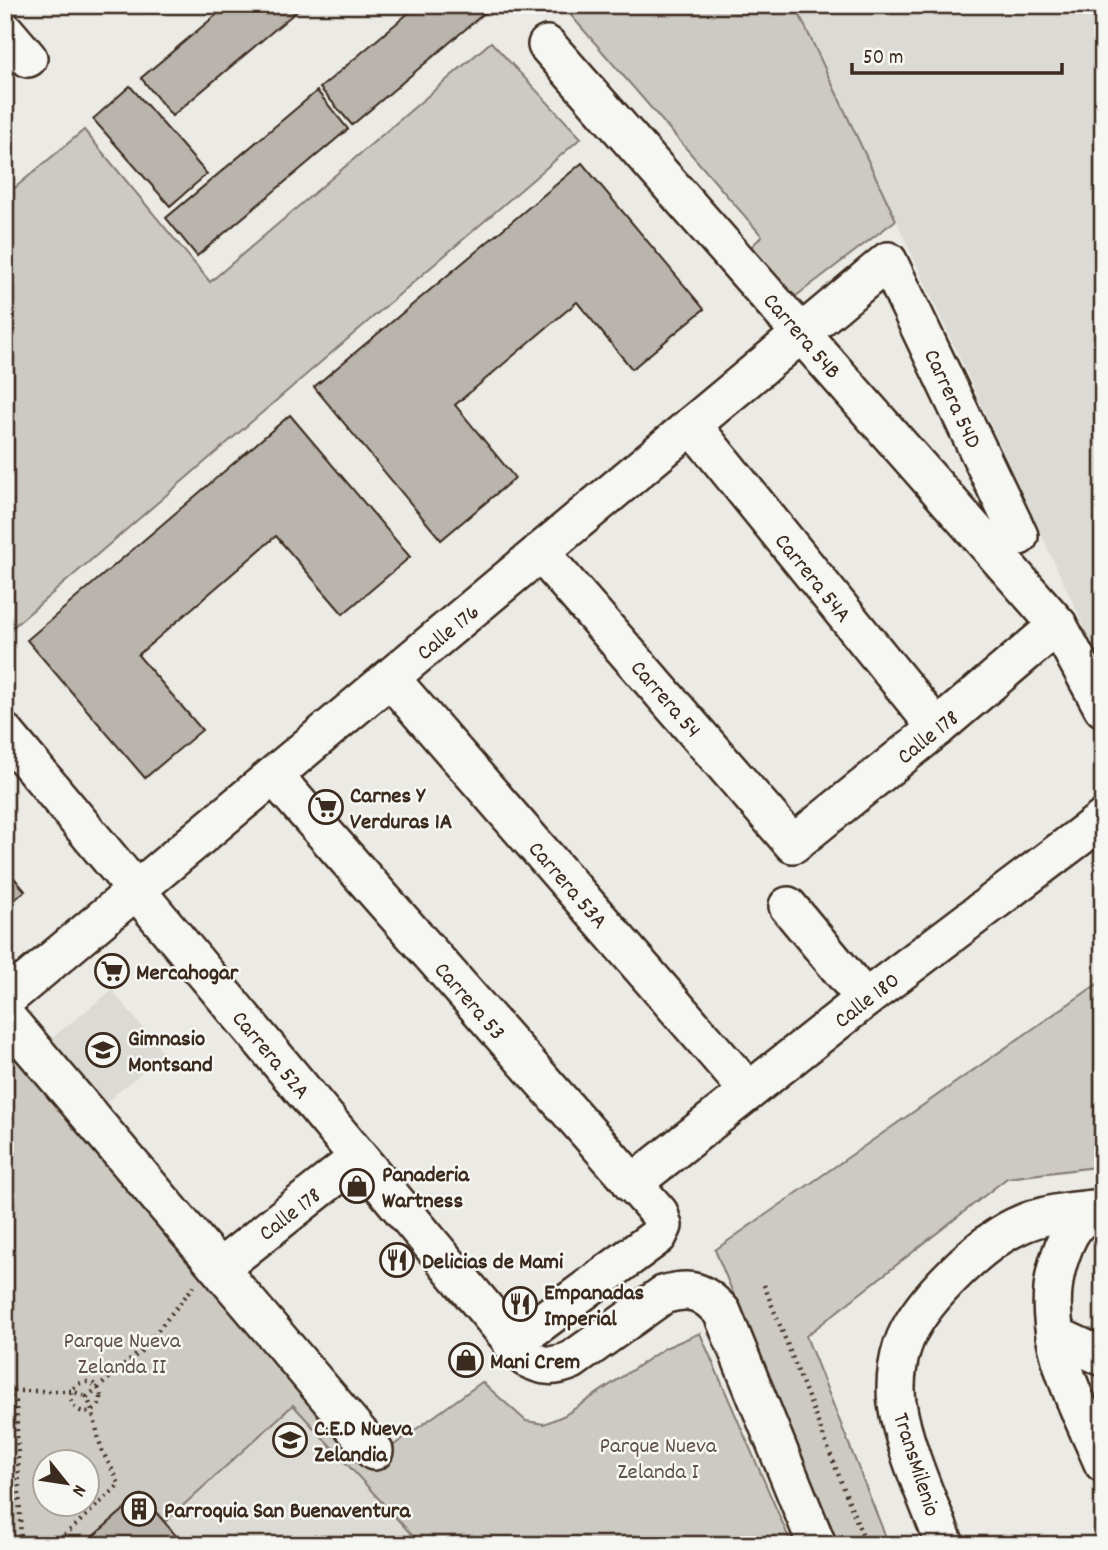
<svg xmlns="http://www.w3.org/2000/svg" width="1108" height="1550" viewBox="0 0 1108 1550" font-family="Dekko,sans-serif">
	<rect width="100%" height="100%" fill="#ebeae5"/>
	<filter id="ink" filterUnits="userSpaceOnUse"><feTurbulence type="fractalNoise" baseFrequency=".0143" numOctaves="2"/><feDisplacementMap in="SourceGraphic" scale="14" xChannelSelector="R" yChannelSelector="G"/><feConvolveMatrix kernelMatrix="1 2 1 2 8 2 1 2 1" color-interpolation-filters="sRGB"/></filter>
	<g filter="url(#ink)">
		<g fill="#dcdad4">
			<path d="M795 5H1103V668L896 220Z"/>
			<path d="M112 990 164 1054 97 1110 42 1046Z"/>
			<path d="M293 1405 421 1545H184L165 1522Z"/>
		</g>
		<g fill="#cdcac4" stroke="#847a71" stroke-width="2" fill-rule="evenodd">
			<path d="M562 5H795L896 220 792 299 749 249 762 236Z"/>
			<path d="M491 42 581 138 5 634V196L84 130 210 282Z"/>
			<path d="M1103 980V1166L1007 1178 806 1336 889 1545H839L715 1250Z"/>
			<path d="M17 1058 373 1460 482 1382 526 1421 544 1424 565 1415 665 1348 700 1333 792 1545H421L293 1405 165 1522 141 1495 83 1545H10L5 1540V1068ZM46 1462H88V1504H46Z"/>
		</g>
		<g fill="#bab4ae" stroke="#3b2a1e" stroke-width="2">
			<path d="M228 5H304L172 116 141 78Z"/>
			<path d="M418 5H494L352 125 320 88Z"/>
			<path d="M130 86 207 174 170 206 93 119Z"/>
			<path d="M317 91 348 129 197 256 166 218Z"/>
			<path d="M582 163 704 309 632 369 577 302 455 405 515 478 441 540 314 387Z"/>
			<path d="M290 415 410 557 343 614 276 536 138 655 202 730 145 778 27 640Z"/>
			<path d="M5 867 25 891 5 908Z"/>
			<path d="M141 1495 184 1545H83Z"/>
		</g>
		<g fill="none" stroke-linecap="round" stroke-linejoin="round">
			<g stroke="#3b2a1e" stroke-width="42">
				<g id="minor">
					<path d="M5 31 28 58"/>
					<path d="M547 45 1058 625 1103 708"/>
					<path d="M692 425 937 728"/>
					<path d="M540 552 793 844 937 728 1058 625"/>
					<path d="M390 678 748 1090"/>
					<path d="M5 733 526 1358C543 1367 554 1368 572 1360L663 1295C690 1287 702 1290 722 1312L817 1545"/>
					<path d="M274 776 659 1213 663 1226 658 1236 512 1344"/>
					<path d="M788 906 865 999"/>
					<path d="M5 1000 888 261 1019 536"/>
					<path d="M5 1016 374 1451"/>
					<path d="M632 1184 865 999 1103 819"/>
					<path d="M1103 1210C1097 1212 1088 1214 1083 1218 1072 1226 1065 1242 1061 1254 1034 1326 1075 1398 1103 1463"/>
					<path d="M220 1268 358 1158"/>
					<path d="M1055 1335 1103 1357"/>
					<path d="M945 1545C929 1503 903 1446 897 1403 894 1381 898 1351 909 1331 927 1296 980 1244 1015 1227 1043 1213 1073 1211 1103 1208"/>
				</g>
			</g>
			<g stroke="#3b2a1e" stroke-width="4.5" stroke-dasharray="2 5" stroke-linecap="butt">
				<path d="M764 1285 866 1545"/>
				<circle cx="86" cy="1397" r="15"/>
				<path d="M6 1391H72L87 1397"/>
				<path d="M5 1392 16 1402 21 1545"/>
				<path d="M54 1545 119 1485C115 1472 107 1462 102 1450 96 1432 95 1415 87 1397L141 1351 194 1286"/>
			</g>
			<use href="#minor" stroke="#f6f6f2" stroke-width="37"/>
		</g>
	</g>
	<defs>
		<g id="supermarket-ring" transform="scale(1.75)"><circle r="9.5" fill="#f6f6f2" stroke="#3b2a1e" stroke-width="1.5"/><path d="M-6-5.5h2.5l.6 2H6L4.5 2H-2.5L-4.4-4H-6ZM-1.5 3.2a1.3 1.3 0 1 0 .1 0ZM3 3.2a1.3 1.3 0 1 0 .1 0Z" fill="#3b2a1e"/></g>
		<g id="university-ring" transform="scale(1.75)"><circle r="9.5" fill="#f6f6f2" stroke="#3b2a1e" stroke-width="1.5"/><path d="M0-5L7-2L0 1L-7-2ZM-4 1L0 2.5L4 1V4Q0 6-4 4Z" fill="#3b2a1e"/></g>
		<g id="shop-ring" transform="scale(1.75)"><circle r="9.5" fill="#f6f6f2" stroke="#3b2a1e" stroke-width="1.5"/><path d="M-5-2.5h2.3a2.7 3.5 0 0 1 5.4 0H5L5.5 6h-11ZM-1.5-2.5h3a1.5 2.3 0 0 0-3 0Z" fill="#3b2a1e"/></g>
		<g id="restaurant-ring" transform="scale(1.75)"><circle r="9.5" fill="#f6f6f2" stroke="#3b2a1e" stroke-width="1.5"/><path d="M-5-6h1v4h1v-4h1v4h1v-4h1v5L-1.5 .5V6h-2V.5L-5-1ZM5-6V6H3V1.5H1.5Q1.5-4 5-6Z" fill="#3b2a1e"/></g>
		<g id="school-ring" transform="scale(1.75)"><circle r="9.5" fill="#f6f6f2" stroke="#3b2a1e" stroke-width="1.5"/><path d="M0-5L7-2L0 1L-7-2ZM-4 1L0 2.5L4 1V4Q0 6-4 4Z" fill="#3b2a1e"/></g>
		<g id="building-ring" transform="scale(1.75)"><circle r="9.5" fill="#f6f6f2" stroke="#3b2a1e" stroke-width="1.5"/><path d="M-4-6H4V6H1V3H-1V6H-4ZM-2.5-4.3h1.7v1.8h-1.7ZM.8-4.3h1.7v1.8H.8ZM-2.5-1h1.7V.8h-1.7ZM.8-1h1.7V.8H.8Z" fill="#3b2a1e"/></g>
	</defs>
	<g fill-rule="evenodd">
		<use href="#supermarket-ring" x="326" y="807"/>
		<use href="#supermarket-ring" x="112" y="971"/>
		<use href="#university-ring" x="103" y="1050"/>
		<use href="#shop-ring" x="357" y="1186"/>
		<use href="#restaurant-ring" x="397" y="1260"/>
		<use href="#restaurant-ring" x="520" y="1304"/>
		<use href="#shop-ring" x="466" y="1360"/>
		<use href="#school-ring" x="290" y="1440"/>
		<use href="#building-ring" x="139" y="1509"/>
	</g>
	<g text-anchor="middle" stroke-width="5" stroke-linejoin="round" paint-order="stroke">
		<g font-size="23" fill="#3b2a1e" stroke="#f6f6f2">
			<text transform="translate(803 335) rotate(49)" y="8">Carrera 54B</text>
			<text transform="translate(954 398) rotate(65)" y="8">Carrera 54D</text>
			<text transform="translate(814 577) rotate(51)" y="8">Carrera 54A</text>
			<text transform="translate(447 631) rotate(-40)" y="8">Calle 176</text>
			<text transform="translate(667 698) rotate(49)" y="8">Carrera 54</text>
			<text transform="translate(927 736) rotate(-39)" y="8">Calle 178</text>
			<text transform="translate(569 884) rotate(49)" y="8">Carrera 53A</text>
			<text transform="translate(866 999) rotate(-38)" y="8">Calle 180</text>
			<text transform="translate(471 1000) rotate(49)" y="8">Carrera 53</text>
			<text transform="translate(272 1054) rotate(50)" y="8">Carrera 52A</text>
			<text transform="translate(289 1213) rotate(-38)" y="8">Calle 178</text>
			<text transform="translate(918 1464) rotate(72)" y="8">TransMilenio</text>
		</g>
		<g font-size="23" font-weight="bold" fill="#3b2a1e" stroke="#f6f6f2" text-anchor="start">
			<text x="350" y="802">Carnes Y<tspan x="350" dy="26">Verduras 1A</tspan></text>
			<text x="136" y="979">Mercahogar</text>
			<text x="128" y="1045">Gimnasio<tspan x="128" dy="26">Montsand</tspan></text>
			<text x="382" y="1181">Panaderia<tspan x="382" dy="26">Wartness</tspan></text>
			<text x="422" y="1268">Delicias de Mami</text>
			<text x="544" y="1299">Empanadas<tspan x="544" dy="26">Imperial</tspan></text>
			<text x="490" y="1368">Mani Crem</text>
			<text x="314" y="1435">C.E.D Nueva<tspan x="314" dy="26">Zelandia</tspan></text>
			<text x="164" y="1517">Parroquia San Buenaventura</text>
		</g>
		<g font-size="23" fill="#605248" stroke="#f6f6f2">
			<text x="122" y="1347">Parque Nueva<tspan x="122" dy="26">Zelanda II</tspan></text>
			<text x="658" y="1452">Parque Nueva<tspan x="658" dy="26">Zelanda I</tspan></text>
		</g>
	</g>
	<rect width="1108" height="1550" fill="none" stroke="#f6f6f2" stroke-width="28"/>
	<rect x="14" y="14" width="1080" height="1522" fill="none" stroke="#3b2a1e" stroke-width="2.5" filter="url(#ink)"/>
	<g transform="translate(66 1483) rotate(120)"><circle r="33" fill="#f6f6f2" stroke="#aba49d" stroke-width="2"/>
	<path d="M0-5L12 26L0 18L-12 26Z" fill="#3b2a1e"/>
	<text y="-10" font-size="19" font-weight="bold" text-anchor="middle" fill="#3b2a1e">N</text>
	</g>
	<path d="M852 63v10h210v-10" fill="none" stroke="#3b2a1e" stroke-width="3.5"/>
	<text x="863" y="63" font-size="21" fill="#3b2a1e" stroke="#f6f6f2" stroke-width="5" paint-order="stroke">50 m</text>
</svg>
